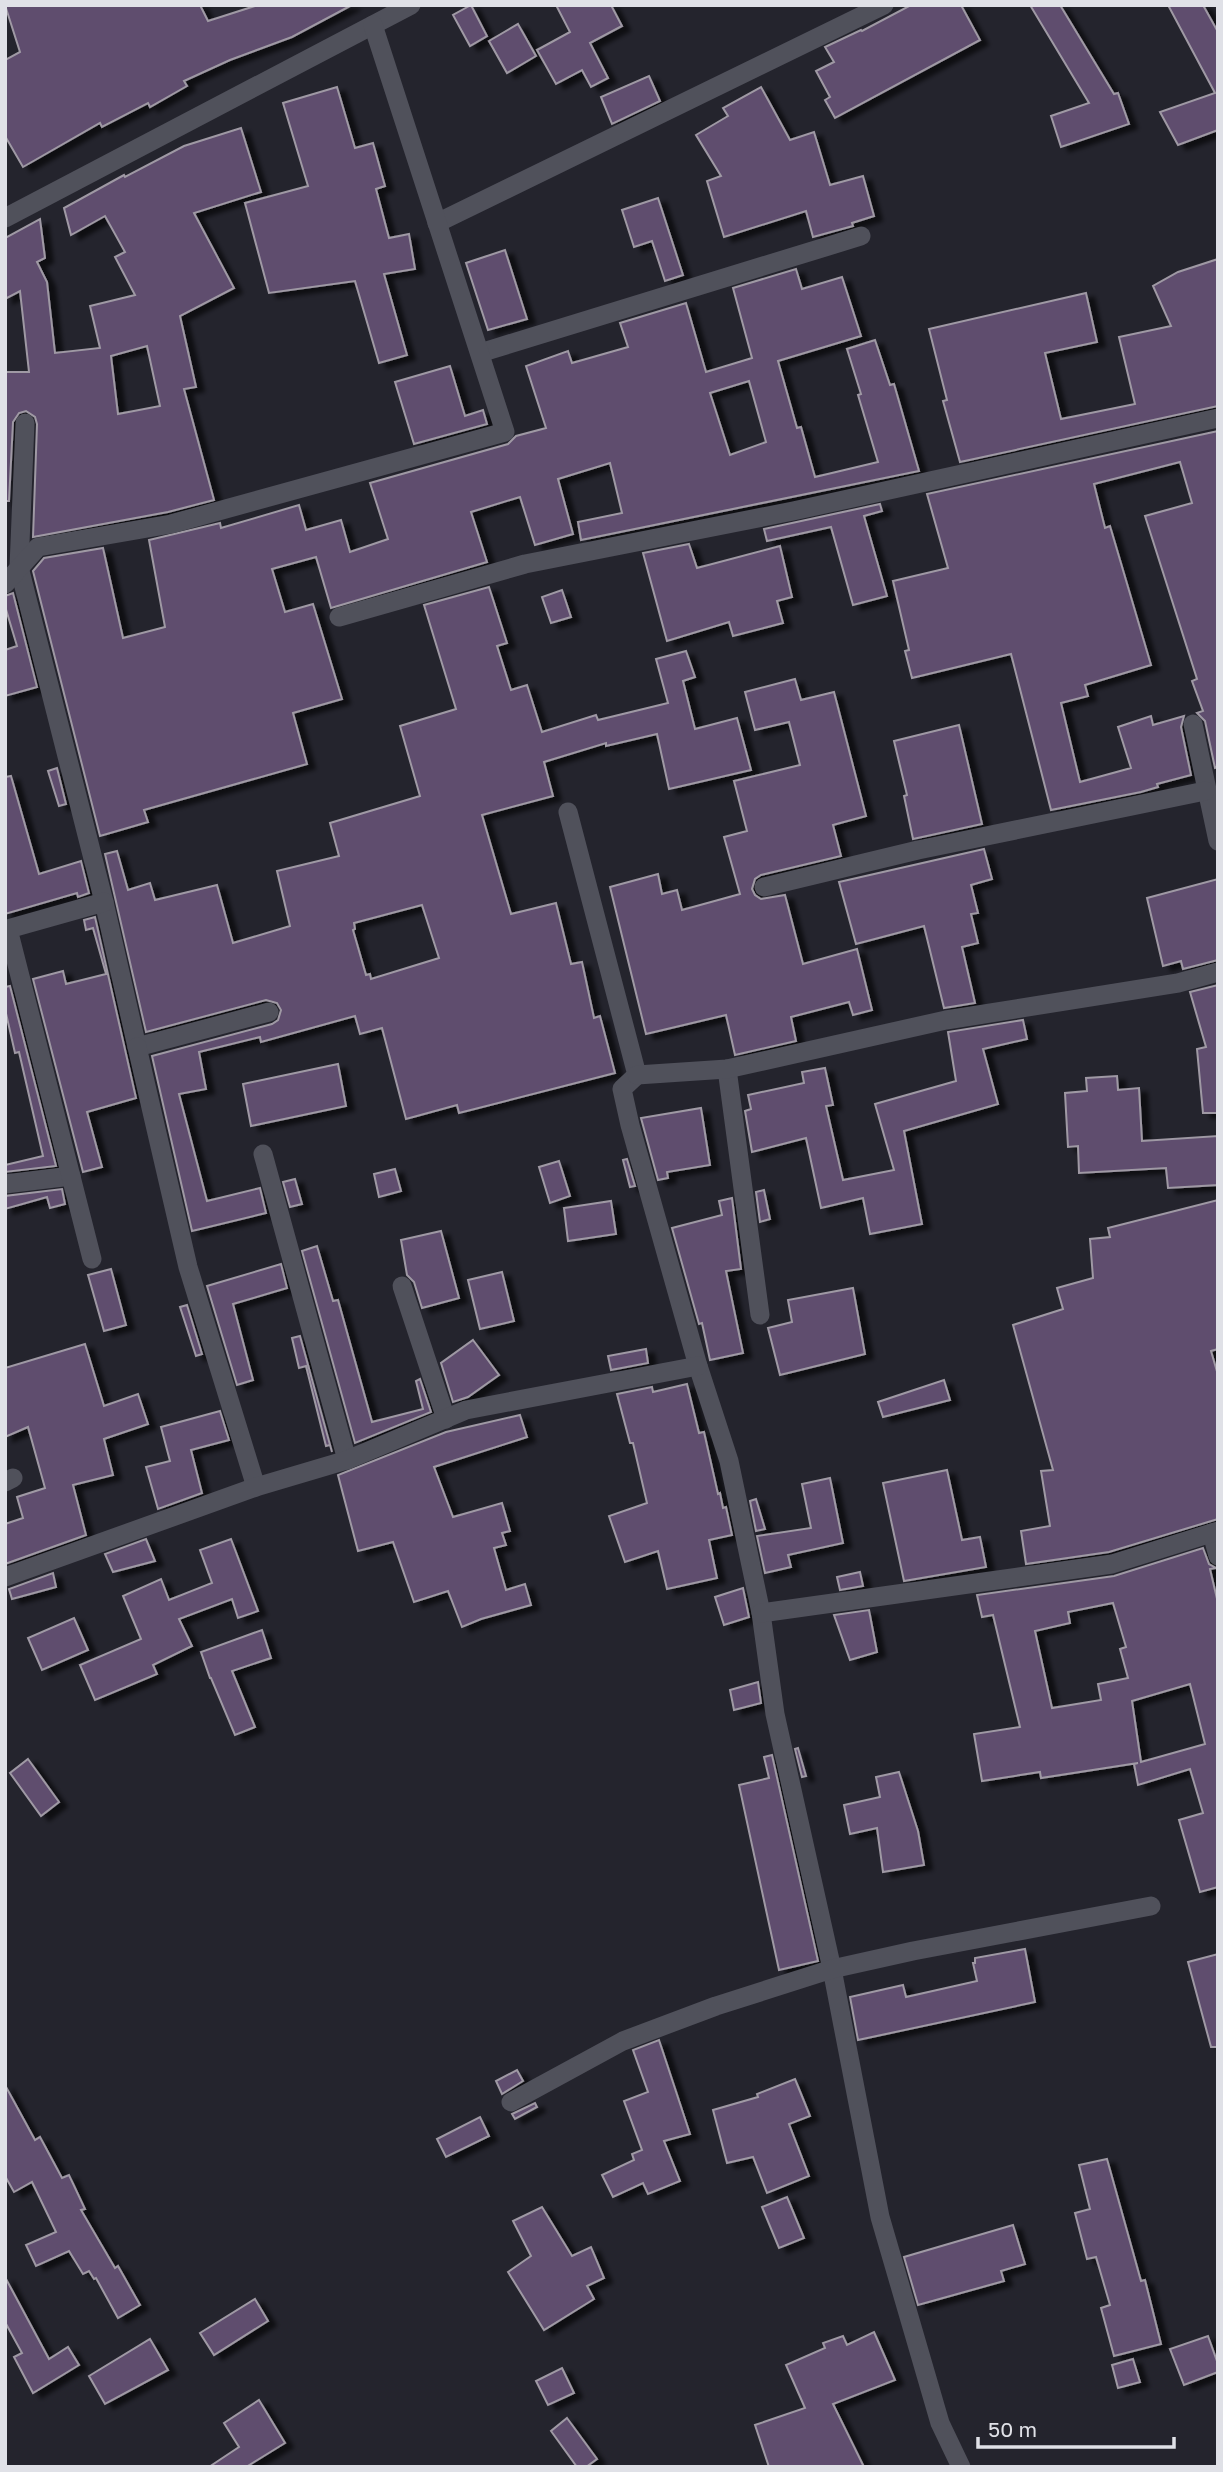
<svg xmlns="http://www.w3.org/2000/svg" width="1223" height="2472" viewBox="0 0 1223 2472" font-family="'Golos Text',sans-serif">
	<defs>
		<filter id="shadow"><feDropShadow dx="8" dy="4.5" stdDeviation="2" flood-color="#0009"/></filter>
	</defs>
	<rect width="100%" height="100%" fill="#24242d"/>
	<g fill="#5e4d6e" stroke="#9f99a4" stroke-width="2" fill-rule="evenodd" filter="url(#shadow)">
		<path d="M5 5H200L208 21 258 5H352L292 37 230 60 184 81 187 86 150 107 148 103 102 127 100 123 23 167 5 136V60L20 52Z"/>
		<path d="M471 5 487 36 470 46 453 15Z"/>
		<path d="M556 5H611L622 26 590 43 608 78 591 87 582 70 556 84 537 50 570 32Z"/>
		<path d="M911 5H961L980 40 835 118 825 100 830 97 816 71 834 62 825 47 861 30 862 31Z"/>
		<path d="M1030 5H1060L1114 94 1118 93 1129 124 1061 147 1051 116 1089 103Z"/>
		<path d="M1168 5H1203L1218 32V130L1178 145 1160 112 1215 93Z"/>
		<path d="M518 24 536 56 507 73 489 41Z"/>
		<path d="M649 76 660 101 612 124 601 97Z"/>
		<path d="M337 87 355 148 373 143 385 186 376 189 389 238 409 234 415 269 384 274 407 355 379 363 355 281 269 293 245 203 308 186 283 103Z"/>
		<path d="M761 87 790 140 814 132 830 185 863 176 874 216 852 223 853 226 813 237 806 211 724 237 707 181 721 176 696 135 728 116 723 108Z"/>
		<path d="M241 128 261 192 194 213 234 288 180 316 196 387 184 389 214 500 168 512 33 537 37 424 35 417 26 411 19 413 13 422 9 501H5V372H29L20 291 5 299V238L40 219 45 258 37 262 47 282 55 353 100 348 90 306 135 295 115 257 125 252 105 216 71 235 64 208 124 175 125 177 184 146ZM147 346 160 406 118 414 111 356Z"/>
		<path d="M658 198 683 275 665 281 652 241 634 247 622 210Z"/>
		<path d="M505 250 527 319 488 330 466 263Z"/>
		<path d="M1218 259V406L960 462 943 401 947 400 929 329 1086 293 1097 342 1045 353 1061 419 1135 404 1119 337 1171 326 1153 286 1178 272Z"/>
		<path d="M796 269 802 289 842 277 861 336 778 361 797 428 801 427 815 477 878 462 858 395 861 394 847 349 875 340 890 385 894 384 919 471 581 540 578 522 622 513 610 463 558 479 573 534 535 545 520 497 471 512 487 562 331 608 316 557 272 569 285 612 313 604 342 699 293 713 307 764 144 810 148 822 100 836 33 571 44 558 103 548 123 638 165 627 149 540 220 523 221 528 299 505 306 530 341 520 350 552 388 539 370 483 508 444 516 436 546 428 526 366 568 351 572 363 628 347 620 323 686 303 706 372 752 358 733 288ZM749 381 766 442 730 455 710 393Z"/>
		<path d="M450 366 465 416 483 410 487 424 414 444 395 382Z"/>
		<path d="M1218 431V767L1215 768 1205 721 1197 713 1203 711 1192 681 1197 679 1145 516 1192 503 1180 462 1094 484 1105 528 1110 526 1151 665 1085 685 1088 696 1061 703 1080 782 1131 768 1118 727 1151 716 1153 725 1184 716 1181 727 1191 775 1157 784 1158 787 1141 792 1051 810 1011 654 912 678 905 651 909 650 893 581 948 568 927 494Z"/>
		<path d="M880 504 882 511 864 516 887 596 853 605 831 527 767 541 764 529Z"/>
		<path d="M689 544 697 568 780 546 792 597 777 601 783 623 733 636 729 622 667 641 643 553Z"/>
		<path d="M489 587 507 643 497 646 511 690 527 685 542 732 596 715 598 720 668 703 656 659 686 651 695 677 683 681 695 729 737 718 751 770 669 789 657 734 606 746V743L544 762 553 796 482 815 511 914 556 903 571 964 582 962 594 1018 600 1016 615 1073 459 1113 457 1105 406 1119 382 1028 360 1034 355 1016 261 1042 260 1037 199 1052 206 1089 179 1094 207 1201 260 1188 266 1213 192 1231 152 1056 272 1024 278 1020 281 1010 277 1003 266 1000 146 1032 105 854 117 851 128 890 150 883 155 900 217 885 233 943 290 926 277 871 339 856 330 823 420 796 400 726 456 709 424 605ZM422 905 439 958 371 979 370 974 366 975 353 930 355 929 354 923Z"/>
		<path d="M562 590 571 617 551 623 542 597Z"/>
		<path d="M13 593 37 687 5 696V650L17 646 5 606V596Z"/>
		<path d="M795 679 801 700 834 692 866 816 833 825 841 856 761 875 755 879 752 889 755 895 761 899 785 895 803 964 857 949 872 1010 853 1015 849 1002 791 1017 796 1041 735 1055 726 1015 646 1034 610 887 658 874 662 894 677 890 682 910 740 894 724 837 747 831 734 781 800 765 789 722 755 730 745 692Z"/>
		<path d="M959 725 982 824 913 839 904 796 907 795 894 741Z"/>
		<path d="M57 768 66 804 59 806 48 771Z"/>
		<path d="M11 776 39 874 81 861 89 893 78 897 77 893 5 914V777Z"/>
		<path d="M984 849 992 879 971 885 978 913 971 914 978 943 962 947 975 1003 944 1008 924 926 856 944 839 882Z"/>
		<path d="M1218 879V960L1183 969 1181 961 1163 966 1147 898Z"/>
		<path d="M95 917 136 1098 87 1112 102 1167 83 1172 33 979 63 971 66 984 106 974 93 928 86 930 84 920Z"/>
		<path d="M1218 985V1113H1203L1197 1049 1206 1047 1190 992Z"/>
		<path d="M10 986 56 1166 5 1172V1165L43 1156 19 1052 15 1053 5 1009V987Z"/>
		<path d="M1023 1020 1027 1039 983 1049 998 1104 904 1131 922 1224 870 1234 863 1198 821 1208 806 1138 752 1152 745 1111 751 1109 748 1095 804 1083 802 1072 825 1068 833 1105 826 1106 843 1180 894 1170 875 1104 956 1081 948 1032Z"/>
		<path d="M338 1064 346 1106 251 1126 243 1084Z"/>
		<path d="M1117 1076 1118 1090 1139 1088 1142 1141 1218 1136V1185L1168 1188 1166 1168 1079 1173 1078 1146 1068 1147 1065 1093 1087 1091 1086 1078Z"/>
		<path d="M701 1108 710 1165 667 1172 668 1178 658 1180 641 1118Z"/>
		<path d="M627 1159 635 1186 630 1187 623 1160Z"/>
		<path d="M559 1161 570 1196 550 1203 539 1167Z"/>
		<path d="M395 1169 401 1191 379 1197 374 1174Z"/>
		<path d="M295 1179 302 1204 290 1207 283 1182Z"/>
		<path d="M62 1189 65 1204 50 1208 47 1197 5 1209V1196Z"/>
		<path d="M764 1190 770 1219 760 1222 756 1192Z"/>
		<path d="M732 1198 741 1269 726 1271 743 1353 710 1360 702 1323 699 1324 672 1228 722 1215 719 1201Z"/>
		<path d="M1218 1200V1349L1211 1351 1218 1375V1519L1109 1552 1026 1564 1021 1531 1050 1526 1041 1471 1053 1470 1013 1325 1063 1309 1057 1288 1093 1278 1090 1239 1110 1237 1108 1228Z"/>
		<path d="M611 1201 616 1234 568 1241 564 1208Z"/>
		<path d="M441 1231 459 1298 422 1308 414 1282 407 1275 401 1240Z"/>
		<path d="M317 1246 333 1301 338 1300 372 1422 423 1409 416 1381 420 1379 431 1412 355 1443 302 1251Z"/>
		<path d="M281 1264 287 1288 233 1304 253 1380 237 1385 207 1286Z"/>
		<path d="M111 1269 126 1325 104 1331 88 1275Z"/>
		<path d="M502 1272 514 1321 480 1329 468 1280Z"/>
		<path d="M853 1288 865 1354 780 1375 768 1328 792 1322 788 1300Z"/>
		<path d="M187 1305 202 1354 196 1356 180 1307Z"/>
		<path d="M300 1336 332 1452 330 1445 326 1446 306 1366 299 1368 292 1338Z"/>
		<path d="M473 1340 499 1375 468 1397 453 1402 441 1363Z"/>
		<path d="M85 1344 104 1406 138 1394 148 1424 104 1439 113 1475 73 1485 86 1535 5 1564V1524L23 1518 17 1497 45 1488 28 1427 5 1437V1368Z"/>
		<path d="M646 1349 648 1363 611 1370 608 1356Z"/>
		<path d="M944 1380 950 1400 883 1417 878 1402Z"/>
		<path d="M687 1384 699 1433 704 1432 718 1494 720 1493 723 1508 726 1507 732 1535 709 1540 717 1578 667 1589 658 1551 625 1562 609 1516 647 1503 633 1443H630L617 1394 652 1387 653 1392Z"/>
		<path d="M220 1411 229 1440 191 1450 202 1493 158 1509 146 1467 170 1461 161 1427Z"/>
		<path d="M520 1415 527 1437 434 1467 453 1517 502 1503 510 1531 502 1533 506 1545 494 1548 506 1590 525 1584 531 1605 481 1619 462 1627 448 1591 414 1602 393 1542 358 1551 338 1475 446 1432Z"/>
		<path d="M947 1470 962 1540 980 1537 986 1567 904 1581 883 1483Z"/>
		<path d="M830 1478 843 1543 788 1555 791 1567 765 1573 757 1536 811 1528 802 1484Z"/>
		<path d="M756 1499 765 1529 756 1531 750 1501Z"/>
		<path d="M146 1539 155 1561 113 1572 105 1554Z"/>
		<path d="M231 1539 258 1611 238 1618 232 1599 179 1619 192 1646 153 1665 157 1674 95 1700 80 1665 141 1639 123 1596 161 1579 169 1600 212 1583 200 1550Z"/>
		<path d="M1203 1548 1209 1564 1216 1568 1210 1569 1218 1603V1887L1200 1892 1179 1820 1203 1813 1190 1769 1138 1785 1134 1764 1138 1763 1041 1778 1040 1772 982 1781 974 1734 1020 1727 993 1615 982 1617 977 1595 1114 1576ZM1113 1603 1126 1647 1120 1649 1128 1678 1098 1684 1101 1700 1052 1708 1035 1631 1070 1623 1068 1612ZM1190 1684 1205 1744 1141 1762 1132 1701Z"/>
		<path d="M860 1572 863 1586 840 1590 837 1577Z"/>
		<path d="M53 1573 56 1587 12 1599 9 1589Z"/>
		<path d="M743 1588 749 1617 724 1625 715 1597Z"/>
		<path d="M869 1610 877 1652 850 1660 834 1615Z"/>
		<path d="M74 1618 88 1650 42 1670 28 1638Z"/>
		<path d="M262 1630 271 1658 232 1671 255 1727 235 1735 211 1678H210L201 1652Z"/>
		<path d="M758 1682 761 1703 734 1710 730 1690Z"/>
		<path d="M798 1748 806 1776 802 1777 795 1749Z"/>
		<path d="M772 1755 818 1961 779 1970 739 1785 769 1778 764 1757Z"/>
		<path d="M28 1759 59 1802 41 1816 10 1773Z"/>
		<path d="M899 1772 918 1831 924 1865 883 1872 877 1828 850 1834 844 1805 880 1797 876 1777Z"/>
		<path d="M1025 1949 1035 2002 858 2040 850 1997 903 1985 906 1997 977 1981 973 1963H975V1958Z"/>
		<path d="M1218 1954V2047H1211L1188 1962Z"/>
		<path d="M659 2040 690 2134 664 2141 680 2181 648 2194 643 2183 613 2197 602 2175 634 2160 632 2154 642 2150 624 2101 648 2092 633 2050Z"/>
		<path d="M517 2070 523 2081 502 2094 496 2081Z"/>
		<path d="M795 2079 810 2116 789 2124 809 2176 767 2193 753 2157 727 2163 713 2110 758 2097 757 2094Z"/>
		<path d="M5 2085 35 2140 40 2137 62 2178 69 2175 85 2209 81 2210 115 2268 118 2266 140 2305 118 2318 96 2278 94 2279 89 2271 83 2274 69 2251 36 2266 26 2245 56 2232 32 2182 14 2192 5 2176Z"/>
		<path d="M535 2103 537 2107 515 2119 512 2114Z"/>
		<path d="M480 2117 489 2136 446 2157 437 2139Z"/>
		<path d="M1107 2159 1141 2281 1145 2280 1161 2344 1114 2356 1101 2308 1110 2305 1096 2257 1087 2259 1075 2213 1090 2209 1079 2165Z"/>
		<path d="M787 2197 804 2238 779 2248 762 2207Z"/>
		<path d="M542 2207 572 2256 591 2247 604 2278 587 2286 594 2299 544 2330 508 2272 531 2256 513 2221Z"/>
		<path d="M1013 2225 1025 2264 1001 2271 1004 2281 918 2305 904 2257Z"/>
		<path d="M5 2277 49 2359 68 2347 79 2365 33 2393 14 2357 22 2353 5 2322Z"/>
		<path d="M255 2299 268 2321 214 2355 200 2333Z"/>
		<path d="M874 2332 895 2380 833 2404 864 2467H769L755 2425 805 2408 786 2365 825 2348 823 2343 843 2336 847 2345Z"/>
		<path d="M1208 2336 1218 2364V2372L1184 2385 1170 2349Z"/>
		<path d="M150 2339 168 2370 105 2404 89 2376Z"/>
		<path d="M1133 2359 1140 2382 1118 2388 1112 2365Z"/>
		<path d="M562 2368 574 2393 548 2405 536 2381Z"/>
		<path d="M259 2400 285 2443 246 2467H209L239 2447 224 2423Z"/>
		<path d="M567 2418 597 2459 586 2467H577L551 2431Z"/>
	</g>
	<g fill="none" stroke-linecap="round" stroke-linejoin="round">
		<g stroke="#50515b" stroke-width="19">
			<path d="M5 218 411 5"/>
			<path d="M437 223 884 5"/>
			<path d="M480 353 861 236"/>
			<path d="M25 423 19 567 104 902 137 1047 269 1012"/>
			<path d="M5 584 38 547 171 524 505 432 373 25"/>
			<path d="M339 617 525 564 793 511 1218 418"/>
			<path d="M1193 724 1218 841"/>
			<path d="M568 812 637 1075 622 1089 630 1125 698 1366 729 1461 761 1613 775 1714 832 1969 880 2217 940 2423 961 2467"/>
			<path d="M764 887 918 850 1205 791"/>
			<path d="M137 1047 188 1267 256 1487"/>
			<path d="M727 1069 760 1315"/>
			<path d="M637 1075 727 1069 946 1020 1178 983 1218 972"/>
			<path d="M263 1154 347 1460"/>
			<path d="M5 1184 71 1176"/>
			<path d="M92 1259 8 929 104 902"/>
			<path d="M402 1286 446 1419"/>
			<path d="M5 1482 13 1478"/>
			<path d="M1212 1533 1218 1556"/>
			<path d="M5 1577 256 1487 347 1460 466 1410 698 1366"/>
			<path d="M761 1613 1112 1564 1218 1531"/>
			<path d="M511 2102 623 2041 716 2006 832 1969 913 1951 1151 1906"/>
		</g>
	</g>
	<rect width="1223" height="2472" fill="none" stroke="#e0e1e7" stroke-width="14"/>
	<path d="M978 2437v10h196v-10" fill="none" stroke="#e0e1e7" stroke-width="3.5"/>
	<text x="988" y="2437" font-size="21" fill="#e0e1e7" stroke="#24242d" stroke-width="5" paint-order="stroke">50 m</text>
</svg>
